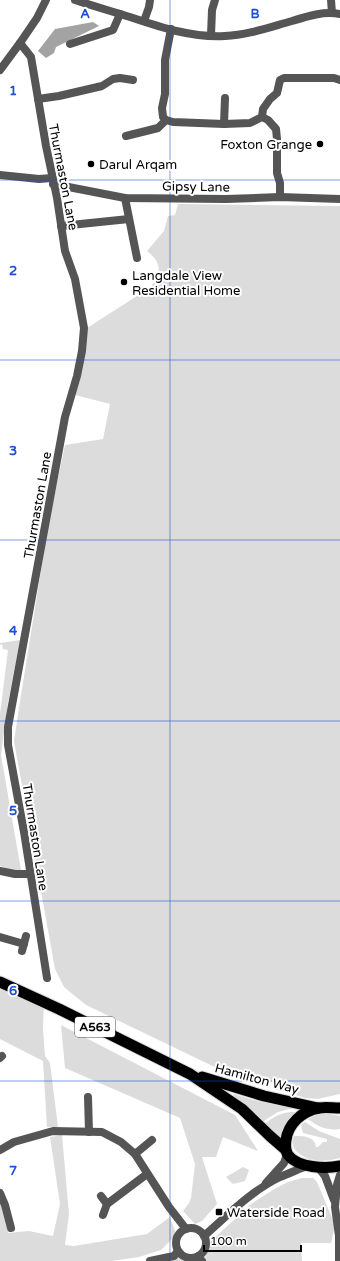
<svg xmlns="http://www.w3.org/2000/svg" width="340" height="1261" viewBox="0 0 340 1261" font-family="'Varela Round',sans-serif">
	<rect width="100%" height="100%" fill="#fff"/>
	<g fill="#dcdcdc">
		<path d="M178 204 340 206V1094L318 1099 306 1098 274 1089V1084L275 1083 225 1072 86 1005 64 987 55 969 14 741 21 695 49 521 65 445 103 439 110 404 75 395 87 328 151 287C162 272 162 263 147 251L164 231 168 216 175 215Z"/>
		<path d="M20 640 8 702 1 755 21 870H11L0 866V714L8 650 3 649 2 644 0 645V643Z"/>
		<path d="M0 981 44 1002 43 1029 45 1056 50 1063 58 1127H47L43 1061 0 1039Z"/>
		<path d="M61 1025 235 1115 258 1151 223 1137 216 1157H202L217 1204 202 1221 195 1224 183 1211 189 1203 191 1198 195 1164 180 1118 65 1068Z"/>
		<path d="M234 1094 253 1100 294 1108 278 1112 262 1122 233 1096Z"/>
		<path d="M295 1112 297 1114 281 1140 264 1125C271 1117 284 1111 295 1112Z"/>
		<path d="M324 1113 340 1116V1129C328 1131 318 1127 308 1119L318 1114Z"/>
		<path d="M305 1122 319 1131 340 1139V1158C332 1160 323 1162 315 1160 303 1158 288 1150 294 1136 303 1136 315 1136 316 1147H318L323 1142H327V1139L303 1133 301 1125Z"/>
		<path d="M62 1135 69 1214 65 1245 74 1246 147 1234 170 1217 175 1231V1236L161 1250 139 1257 112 1261H0V1195L11 1225 8 1233 29 1231 53 1236 60 1204 50 1137Z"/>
		<path d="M243 1167 249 1170 245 1181 233 1184 226 1177Z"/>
		<path d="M302 1178H313L317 1182 335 1225 331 1243H301L302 1261H145L179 1253 200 1259 205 1258 209 1243 251 1204 276 1188 288 1182Z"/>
	</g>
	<path fill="#a3a3a3" d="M93 22 99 26 56 47 54 53 46 58 38 51 55 29Z"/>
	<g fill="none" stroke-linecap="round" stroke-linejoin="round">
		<g stroke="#dbdbdb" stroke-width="13">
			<g id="trunk">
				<path d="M0 982 59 1009 190 1074 242 1109 270 1136 285 1149"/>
				<path d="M202 1077 264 1096 318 1108"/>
				<path d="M340 1108C333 1108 325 1107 319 1108 302 1111 288 1124 286 1140 285 1146 285 1150 288 1155 298 1168 326 1169 340 1166"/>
			</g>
		</g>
		<g stroke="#555" stroke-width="8">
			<path d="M75 0C93 6 111 11 130 17 160 27 192 38 225 36 248 35 270 27 292 21 308 16 324 11 340 14"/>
			<path d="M331 0 332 13"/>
			<path d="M144 21 149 7 150 0"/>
			<path d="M211 35 212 10 215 0"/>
			<path d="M20 43 31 57 46 146 57 198 65 251 75 279 84 328 82 351 77 376 65 417 8 727V745L24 832 47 978"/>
			<path d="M70 44 113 30 120 14"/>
			<path d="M38 99 59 96 102 86 113 79 120 78 133 80"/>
			<path d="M262 117 263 109 270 99 277 93 280 80 284 78H334L340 80"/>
			<path d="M166 120 173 122 224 124 250 123 262 117 268 120 276 129 277 139V173L280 183V197"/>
			<path d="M224 124 225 98"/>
			<path d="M126 136 158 128 166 120 163 117 162 108 165 94V60L171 29"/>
			<path d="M125 198 137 258"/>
			<path d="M61 226 129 219"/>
			<path d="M0 871 15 874H30"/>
			<path d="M0 937 24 944"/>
			<path d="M22 951 26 936"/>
			<path d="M0 1058 2 1056"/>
			<path d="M88 1097 89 1132"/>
			<path d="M135 1154 152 1140"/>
			<path d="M318 1167 325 1176 334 1200"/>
			<path d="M0 1193 5 1205 11 1228"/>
			<path d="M101 1196 107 1204"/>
			<path d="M103 1215 107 1204 147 1174"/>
			<path d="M198 1256 202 1261"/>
			<path d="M339 1261V1236L335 1207 337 1185 340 1175"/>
		</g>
		<g stroke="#555" stroke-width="8">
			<path d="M83 0 86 4"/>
			<path d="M0 70 20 43 37 18 46 0"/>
			<path d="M0 175 39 179 52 178"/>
			<path d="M53 184 125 198 226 199 280 197 340 199"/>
			<path d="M0 1150 14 1142 53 1131 102 1132 121 1142 135 1154 169 1207 186 1229"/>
			<path d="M266 1183 284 1163 287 1154"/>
			<circle cx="191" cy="1243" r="15"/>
			<path d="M204 1236C228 1215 251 1191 280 1177 290 1173 299 1169 309 1165"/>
			<path d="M150 1261 174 1256 178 1251"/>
		</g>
		<use href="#trunk" stroke="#000" stroke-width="11"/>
	</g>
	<path fill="none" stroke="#1d4ed8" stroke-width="1" stroke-opacity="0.55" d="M170 0V1261M0 180H340M0 360H340M0 540H340M0 721H340M0 901H340M0 1081H340"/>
	<g fill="#000" stroke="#fff" stroke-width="1.5">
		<circle cx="320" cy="144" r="4"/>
		<circle cx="91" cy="164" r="4"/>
		<circle cx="124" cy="282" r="4"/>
		<rect x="215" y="1208" width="8" height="8" rx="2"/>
	</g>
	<g text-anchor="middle" stroke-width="4" stroke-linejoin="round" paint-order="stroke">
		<rect fill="#fff" stroke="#4c4c4c" stroke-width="1" x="75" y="1017" width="40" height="20" rx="3"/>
		<g font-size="12" font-weight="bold" fill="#000">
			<text x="95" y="1031">A563</text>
		</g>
		<g font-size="13" fill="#000" stroke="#fff" text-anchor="start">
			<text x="312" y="149" text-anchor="end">Foxton Grange</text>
			<text x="99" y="169">Darul Arqam</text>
			<text x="132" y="280">Langdale View<tspan x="132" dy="15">Residential Home</tspan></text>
			<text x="227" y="1217">Waterside Road</text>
		</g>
		<g font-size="13" fill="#000" stroke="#fff">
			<text transform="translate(64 177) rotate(79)" y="5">Thurmaston Lane</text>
			<text transform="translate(196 186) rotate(1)" y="5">Gipsy Lane</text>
			<text transform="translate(37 505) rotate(-80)" y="5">Thurmaston Lane</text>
			<text transform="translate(36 837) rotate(81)" y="5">Thurmaston Lane</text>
			<text transform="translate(257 1078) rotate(15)" y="5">Hamilton Way</text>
		</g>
	</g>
	<g font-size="13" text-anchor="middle" font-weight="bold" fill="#1d4ed8" stroke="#fff" stroke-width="4" stroke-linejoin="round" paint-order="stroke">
		<text x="85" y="18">A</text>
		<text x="255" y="18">B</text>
		<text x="13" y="95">1</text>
		<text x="13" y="275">2</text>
		<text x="13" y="455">3</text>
		<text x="13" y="635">4</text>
		<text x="13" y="815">5</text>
		<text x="13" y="995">6</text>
		<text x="13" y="1175">7</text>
	</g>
	<path d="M204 1245v6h97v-6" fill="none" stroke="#000000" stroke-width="2"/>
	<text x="210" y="1245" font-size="12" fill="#000000" stroke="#ffffff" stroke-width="3" paint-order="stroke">100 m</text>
</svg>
